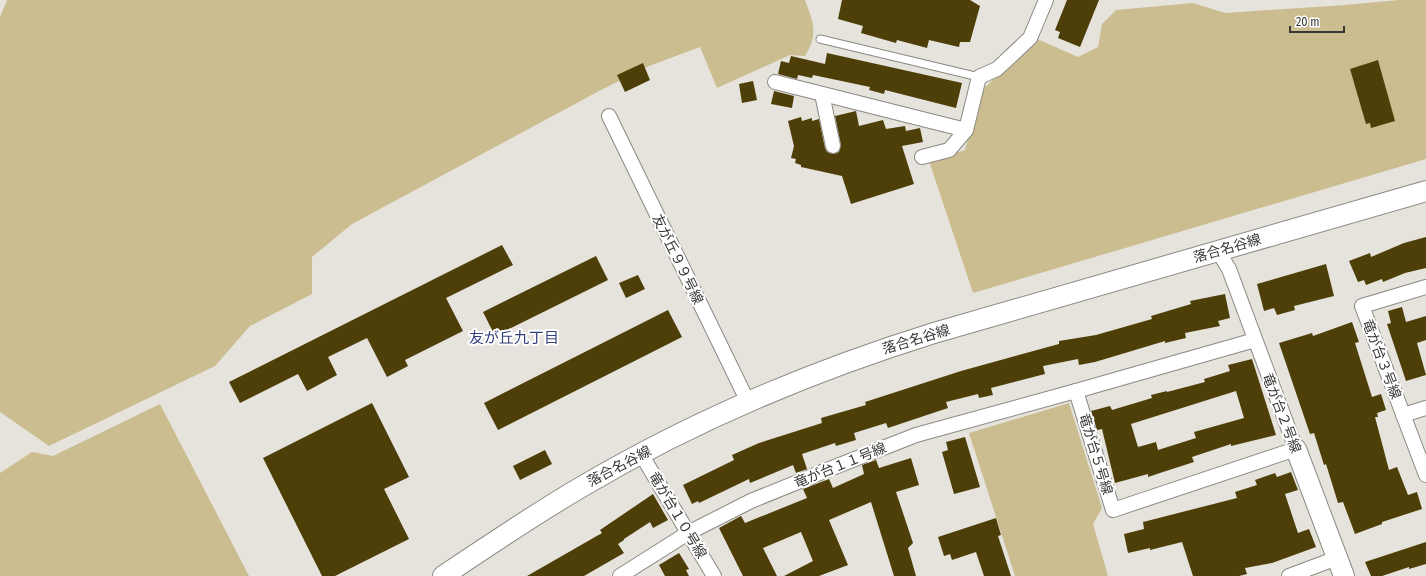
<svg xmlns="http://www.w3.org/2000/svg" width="1426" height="576" viewBox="0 0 1426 576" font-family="'Fira Sans Condensed','Noto Sans JP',sans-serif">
	<rect width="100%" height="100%" fill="#e5e3dc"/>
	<g fill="#ccbd91">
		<path d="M7 0H805C813 22 819 34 805 56L790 55 717 88 700 47 649 66 601 90 352 224 312 257V294L250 326 215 366 49 446 0 412V17Z"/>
		<path d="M1399 0H1426V159L973 293 929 161 965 150 981 91 1037 39 1078 57 1098 47 1102 24 1116 10 1193 3 1225 13 1345 5Z"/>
		<path d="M1069 403 1102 508 1093 524 1108 576H1015L969 433Z"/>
		<path d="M160 404 249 576H0V473L32 452 53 456Z"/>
	</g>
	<g fill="#4e3f08" fill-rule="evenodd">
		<path d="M842 0H970L980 6 970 42H960L959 47 929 40 927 48 897 40 896 43 861 33 863 26 838 19Z"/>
		<path d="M1067 0H1099L1080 47 1058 38 1060 32 1055 30Z"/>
		<path d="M827 53 962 83 956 108 885 90 884 94 869 90 870 87 813 75 812 78 798 75 797 79 778 74 781 61 789 63 791 56 825 64Z"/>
		<path d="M1378 60 1395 121 1371 128 1370 123 1366 124 1350 69Z"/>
		<path d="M643 63 650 80 625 92 617 75Z"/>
		<path d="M753 81 757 100 742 103 739 84Z"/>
		<path d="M774 91 794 96 792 108 771 104Z"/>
		<path d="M856 111 859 126 883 120 886 129 905 126 906 131 920 128 923 142 902 146 914 184 851 204 842 176 801 167V165L795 163 796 159 791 158 794 146 788 121 801 117 802 121 812 118V121L819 119 825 148 827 152 834 154 839 152 841 145 835 116Z"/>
		<path d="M1426 237V268L1405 273 1383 282 1382 279 1366 285 1364 280 1358 282 1349 261 1370 253 1371 257 1404 243Z"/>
		<path d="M502 245 513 265 446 298 463 331 405 360 408 366 387 377 367 338 328 357 337 375 307 391 298 374 240 403 229 382Z"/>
		<path d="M596 256 608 280 495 336 483 312Z"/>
		<path d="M1326 264 1334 296 1294 306 1295 310 1277 315 1274 308 1264 311 1257 284Z"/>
		<path d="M638 275 645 289 626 298 619 283Z"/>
		<path d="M1225 294 1230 318 1218 321 1220 326 1185 333 1186 338 1165 343V341L1095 362 1079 365 1078 359 1043 366 1045 374 991 388 993 395 979 398 978 394 946 402 948 408 888 428 886 423 854 433 856 440 836 446 835 443 802 454 807 469 796 473 793 465 750 483 749 479 699 503 698 501 692 504 683 485 734 460 732 455 759 443 822 423 821 418 866 405 865 402 961 371 1059 344V341L1096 335 1152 319 1151 316 1191 304 1190 301Z"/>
		<path d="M1402 307 1406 322 1426 316V340L1417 343 1426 375 1406 381 1387 324 1391 323 1388 311Z"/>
		<path d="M668 310 682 337 498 430 484 403Z"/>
		<path d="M1352 322 1359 342 1355 343 1372 397 1381 394 1386 410 1377 413 1378 417H1375L1389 470 1397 467 1408 495 1417 492 1422 509 1382 522V524L1355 534 1343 502 1338 503 1326 464 1324 465 1314 433 1310 434 1279 343 1312 333 1313 336Z"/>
		<path d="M1252 359 1276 435 1231 446V444L1192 457 1194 462 1163 472 1148 477V474L1115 483 1102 429 1097 430 1091 411 1110 406 1112 410 1152 398 1151 395 1167 391V392L1205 382 1204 379 1230 371 1228 365ZM1236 391 1244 418 1194 432 1196 438 1158 450 1156 442 1138 447 1131 424Z"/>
		<path d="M372 403 409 477 384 489 409 539 335 576H322L263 458Z"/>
		<path d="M965 437 980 487 954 494 942 452 948 450 946 442Z"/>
		<path d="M545 450 552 464 520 480 513 466Z"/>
		<path d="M911 458 919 485 896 492 913 543 908 548 916 576H894L871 502 829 520 848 565 819 576H784L813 561 801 532 763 548 777 576H743L719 528 741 516 745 523 807 498 803 489 829 479 833 488 864 474 862 465 876 460 879 468Z"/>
		<path d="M1291 472 1298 490 1285 494 1298 533 1309 529 1316 547 1272 563 1245 568 1247 574 1239 576H1193L1182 542 1150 550V548L1128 553 1124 534 1144 529 1143 522 1237 498 1235 492 1257 485 1255 480 1275 473 1277 477Z"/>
		<path d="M653 494 668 520 653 528 650 522 624 539V540L618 544 624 553 584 576H527L602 533 600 530Z"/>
		<path d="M996 518 1001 535 998 536 1011 576H984L976 552 952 560 950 554 944 556 938 537Z"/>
		<path d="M1426 542V564L1409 569V567L1382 576H1371L1365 562Z"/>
		<path d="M679 553 689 569 686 570 689 576H665L659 565Z"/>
	</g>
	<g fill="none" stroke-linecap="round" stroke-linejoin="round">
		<g stroke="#8b8983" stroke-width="9">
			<path id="lane" d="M820 39 979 77"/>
		</g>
		<g stroke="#8b8983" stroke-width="16">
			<g id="street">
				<path d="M775 82 966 130"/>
				<path d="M822 94 833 146"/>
				<path d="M609 116 748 402"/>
				<path d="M922 157 949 150 966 130 979 77 997 69 1030 38 1046 0"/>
				<path d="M1218 251 1229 269 1296 449 1113 510 1076 391 1255 340"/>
				<path d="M1426 287 1362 306 1426 475"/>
				<path d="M1403 415 1426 408"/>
				<path d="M641 454 714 576"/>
				<path d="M620 576 688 533 751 501 832 468 916 435 1076 391"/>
				<path d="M1289 576 1337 558"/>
			</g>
		</g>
		<g stroke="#8b8983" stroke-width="22">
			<g id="secondary">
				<path d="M1296 449 1344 576"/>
				<path d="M443 576C489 545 535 514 583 486 693 421 812 371 934 333L1426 191"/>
			</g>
		</g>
		<use href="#lane" stroke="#fff" stroke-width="7"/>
		<use href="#street" stroke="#fff" stroke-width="14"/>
		<use href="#secondary" stroke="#fff" stroke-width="20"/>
	</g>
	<g text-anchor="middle" stroke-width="4" stroke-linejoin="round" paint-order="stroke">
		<g font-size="14" fill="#383735" stroke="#fff">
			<text transform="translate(1227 248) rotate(-16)" y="5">落合名谷線</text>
			<text transform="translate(678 259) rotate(64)" y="5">友が丘９９号線</text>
			<text transform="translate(916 339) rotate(-17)" y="5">落合名谷線</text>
			<text transform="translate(1382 359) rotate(69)" y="5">竜が台３号線</text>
			<text transform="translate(1282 413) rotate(69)" y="5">竜が台２号線</text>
			<text transform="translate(1096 454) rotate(73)" y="5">竜が台５号線</text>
			<text transform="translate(840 465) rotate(-22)" y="5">竜が台１１号線</text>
			<text transform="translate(619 466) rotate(-28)" y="5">落合名谷線</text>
			<text transform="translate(678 515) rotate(59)" y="5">竜が台１０号線</text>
		</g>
		<g font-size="15" fill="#35407b" stroke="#fff">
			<text x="514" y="343">友が丘九丁目</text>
		</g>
	</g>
	<path d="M1290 26v6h54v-6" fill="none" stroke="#383735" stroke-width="2"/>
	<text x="1296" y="26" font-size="12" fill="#383735" stroke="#ffffff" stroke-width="3" paint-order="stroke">20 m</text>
</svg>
